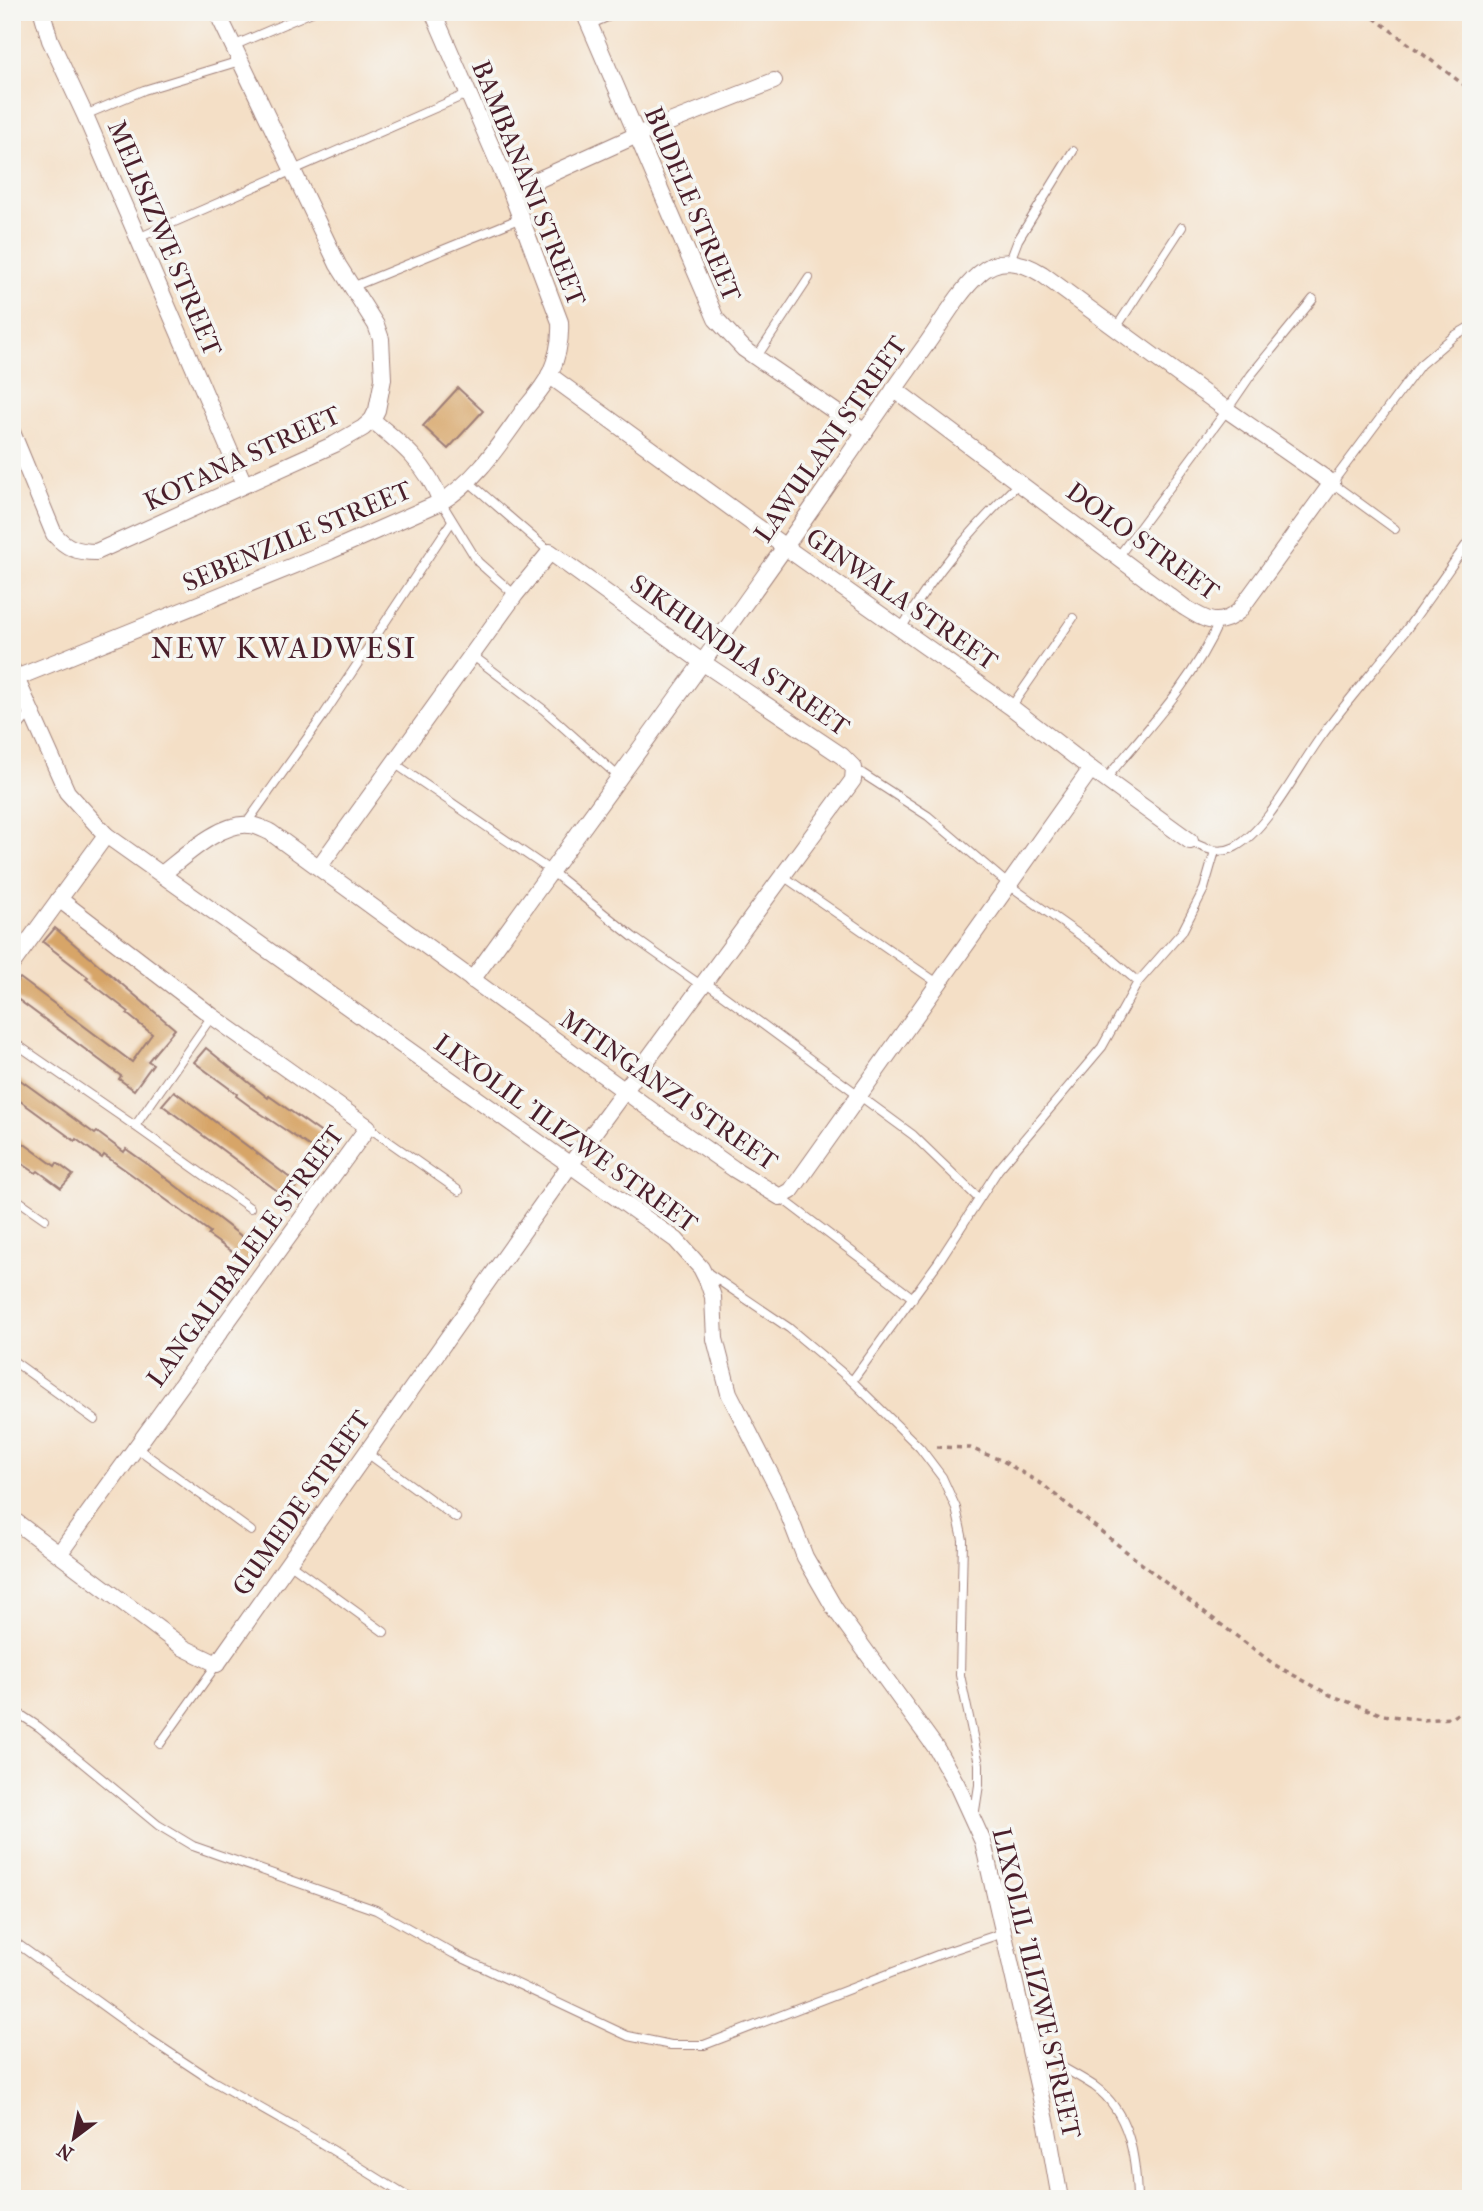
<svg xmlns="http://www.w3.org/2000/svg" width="1483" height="2211" viewBox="0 0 1483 2211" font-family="'IM FELL French Canon',serif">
	<rect width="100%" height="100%" fill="#f6f6f2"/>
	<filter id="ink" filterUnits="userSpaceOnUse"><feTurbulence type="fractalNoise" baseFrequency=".0143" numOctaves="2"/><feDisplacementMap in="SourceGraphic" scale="14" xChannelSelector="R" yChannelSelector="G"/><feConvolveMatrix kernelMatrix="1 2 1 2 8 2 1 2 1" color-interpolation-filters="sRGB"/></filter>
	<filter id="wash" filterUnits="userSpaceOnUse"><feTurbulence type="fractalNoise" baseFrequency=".00686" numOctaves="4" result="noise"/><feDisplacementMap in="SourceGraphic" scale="28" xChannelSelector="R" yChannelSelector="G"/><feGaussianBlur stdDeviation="1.57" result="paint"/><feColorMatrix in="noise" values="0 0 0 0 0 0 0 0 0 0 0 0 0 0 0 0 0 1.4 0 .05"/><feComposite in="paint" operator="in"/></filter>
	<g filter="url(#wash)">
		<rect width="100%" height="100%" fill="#f4dfc6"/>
		<g id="blocks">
			<g fill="#d7a567">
				<path d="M458 388 483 411 448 449 423 426Z"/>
				<path d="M55 928 175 1029 148 1061 153 1064 134 1090 119 1079 121 1076 12 995V987L20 978 132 1062 152 1034 127 1014 129 1012 86 979 88 977 43 942Z"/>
				<path d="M206 1048 268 1098 269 1096 330 1139 318 1152 251 1107 236 1096 237 1094 194 1062Z"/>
				<path d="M12 1074 95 1134 97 1132 124 1152 126 1149 150 1166 258 1249 246 1262 208 1235 210 1232 131 1174 104 1155 102 1158 76 1139 75 1141 12 1095Z"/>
				<path d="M174 1091 298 1184 287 1198 162 1105Z"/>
				<path d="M12 1135 55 1166 57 1163 73 1175 61 1188 38 1171 36 1173 12 1157Z"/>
			</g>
		</g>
	</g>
	<g filter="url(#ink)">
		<use href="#blocks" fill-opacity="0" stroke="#9f7f78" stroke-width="2"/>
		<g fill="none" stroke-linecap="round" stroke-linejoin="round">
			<g stroke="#9f7f78" stroke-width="10">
				<g id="service">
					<path d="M12 14 22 12"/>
					<path d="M233 46 312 12"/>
					<path d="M85 115 144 90 240 61"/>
					<path d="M12 150 14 149"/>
					<path d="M138 238 467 94"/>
					<path d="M1010 261 1018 240 1073 151"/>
					<path d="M352 287 521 218"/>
					<path d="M1116 328 1182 227"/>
					<path d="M756 358 809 278"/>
					<path d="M468 481 550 552"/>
					<path d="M441 502 478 562 515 595"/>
					<path d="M1395 529 1332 483 1420 365 1454 336 1471 326"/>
					<path d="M1118 557 1227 410 1251 375 1313 299"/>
					<path d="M901 629C936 570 972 529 1020 482"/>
					<path d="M472 655 544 710 619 777"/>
					<path d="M1011 707 1073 618"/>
					<path d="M12 734 31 712"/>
					<path d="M394 763 551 871 633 937 702 986"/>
					<path d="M854 768 928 816 1009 885 1101 950 1138 982"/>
					<path d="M1105 780C1146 730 1193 682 1219 622"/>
					<path d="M246 824 323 716 452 521"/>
					<path d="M1190 841C1205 849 1219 855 1235 847 1268 830 1300 764 1323 734 1349 698 1379 665 1406 630 1428 600 1449 569 1471 538"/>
					<path d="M783 876 939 984"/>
					<path d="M705 982 913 1135 978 1198"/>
					<path d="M12 1041 135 1126 212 1016"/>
					<path d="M135 1126 250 1208"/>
					<path d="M368 1127 459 1191"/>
					<path d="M12 1196 45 1219"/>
					<path d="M780 1197 913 1298"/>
					<path d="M708 1273 789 1328 852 1381 920 1448 942 1477 956 1508 963 1540 960 1675 979 1764V1785L974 1817"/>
					<path d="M12 1360 95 1420"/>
					<path d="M852 1381 939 1261 998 1170 1102 1047 1138 982 1182 932 1204 889 1215 851"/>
					<path d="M137 1448 251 1531"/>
					<path d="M367 1453 456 1518"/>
					<path d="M289 1563 384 1632"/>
					<path d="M12 1709 39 1727 158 1825 193 1846 376 1910 454 1954 628 2036 671 2045H704L943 1953 1003 1933"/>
					<path d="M160 1744 217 1664"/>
					<path d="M12 1940 149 2039 211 2080 313 2138 411 2199"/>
					<path d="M1032 2051C1053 2062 1074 2073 1094 2086 1130 2112 1136 2158 1137 2199"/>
				</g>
			</g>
			<g stroke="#9f7f78" stroke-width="18">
				<g id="minor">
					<path d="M42 12 50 40 85 115 244 484"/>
					<path d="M584 12 716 319 744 349 865 432"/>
					<path d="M588 21 609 12"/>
					<path d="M511 192 637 135 774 81"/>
					<path d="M549 375 785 547 1011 707 1091 769 1190 841"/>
					<path d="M372 420C402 444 428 466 441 502"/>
					<path d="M12 432 54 534C66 548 77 552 96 552L335 444 363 428 372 420 377 410 383 379 381 339 376 325 338 265 217 12"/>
					<path d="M12 669 67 792 106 835 676 1240 701 1268 708 1282 713 1297 715 1339 729 1393 781 1495 805 1557 835 1609 936 1748 957 1785 983 1842 1047 2125 1060 2199"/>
					<path d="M16 678 330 551 441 502C477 480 500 443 524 410 533 399 544 387 550 374 557 358 561 339 560 322L511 192 433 12"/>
					<path d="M162 874C184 857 220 822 249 825 256 825 263 829 270 832L673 1126 734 1169 780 1197 791 1191 1091 769"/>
					<path d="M59 899 212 1016 368 1127 59 1554"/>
					<path d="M12 964 106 835"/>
					<path d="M472 980C586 822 702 666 813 507 851 452 889 396 928 342 944 319 959 292 979 274 999 256 1021 261 1042 274L1227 410 1332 483 1239 611C1218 629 1205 620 1184 607L894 389"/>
					<path d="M12 1519 184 1648 217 1664 570 1165 853 780 854 768 842 756 702 662 550 552 515 595 319 867"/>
				</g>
			</g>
			<g stroke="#9f7f78" stroke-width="3.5" stroke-dasharray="5 5" stroke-linecap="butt">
				<path d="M1366 12 1471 90"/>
				<path d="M936 1447 970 1448 1003 1461 1043 1485 1162 1580 1275 1665 1330 1695 1383 1715 1423 1720 1451 1718 1471 1705"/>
			</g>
			<use href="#service" stroke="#fff" stroke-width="8"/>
			<use href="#minor" stroke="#fff" stroke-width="16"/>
		</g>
	</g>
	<g text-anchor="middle" stroke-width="7" stroke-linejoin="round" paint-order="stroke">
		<g font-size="26" fill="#4a1f2b" stroke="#f6f6f2">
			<text transform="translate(529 183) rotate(68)" y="9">BAMBANANI STREET</text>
			<text transform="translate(693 204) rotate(67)" y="9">BUDELE STREET</text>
			<text transform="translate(165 238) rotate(67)" y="9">MELISIZWE STREET</text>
			<text transform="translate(830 439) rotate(-55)" y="9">LAWULANI STREET</text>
			<text transform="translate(242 458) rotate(-25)" y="9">KOTANA STREET</text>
			<text transform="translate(297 536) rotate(-23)" y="9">SEBENZILE STREET</text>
			<text transform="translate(1143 541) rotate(36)" y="9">DOLO STREET</text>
			<text transform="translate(902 599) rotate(35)" y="9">GINWALA STREET</text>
			<text transform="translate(740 655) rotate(35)" y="9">SIKHUNDLA STREET</text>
			<text transform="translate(669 1090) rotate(35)" y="9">MTINGANZI STREET</text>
			<text transform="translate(566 1133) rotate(36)" y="9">LIXOLIL 'ILIZWE STREET</text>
			<text transform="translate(245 1256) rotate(-54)" y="9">LANGALIBALELE STREET</text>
			<text transform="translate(301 1503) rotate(-55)" y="9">GUMEDE STREET</text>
			<text transform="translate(1037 1983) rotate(77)" y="9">LIXOLIL 'ILIZWE STREET</text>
		</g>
		<g font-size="30" letter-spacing="2" fill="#4a1f2b" stroke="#f6f6f2">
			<text x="284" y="658">NEW KWADWESI</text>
		</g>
	</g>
	<rect width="1483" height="2211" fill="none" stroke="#f6f6f2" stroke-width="42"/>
	<g transform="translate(74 2138) rotate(212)" stroke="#f6f6f2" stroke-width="5" paint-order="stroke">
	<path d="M0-5L12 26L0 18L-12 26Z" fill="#4a1f2b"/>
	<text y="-10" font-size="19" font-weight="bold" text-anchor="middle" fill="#4a1f2b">N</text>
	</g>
</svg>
